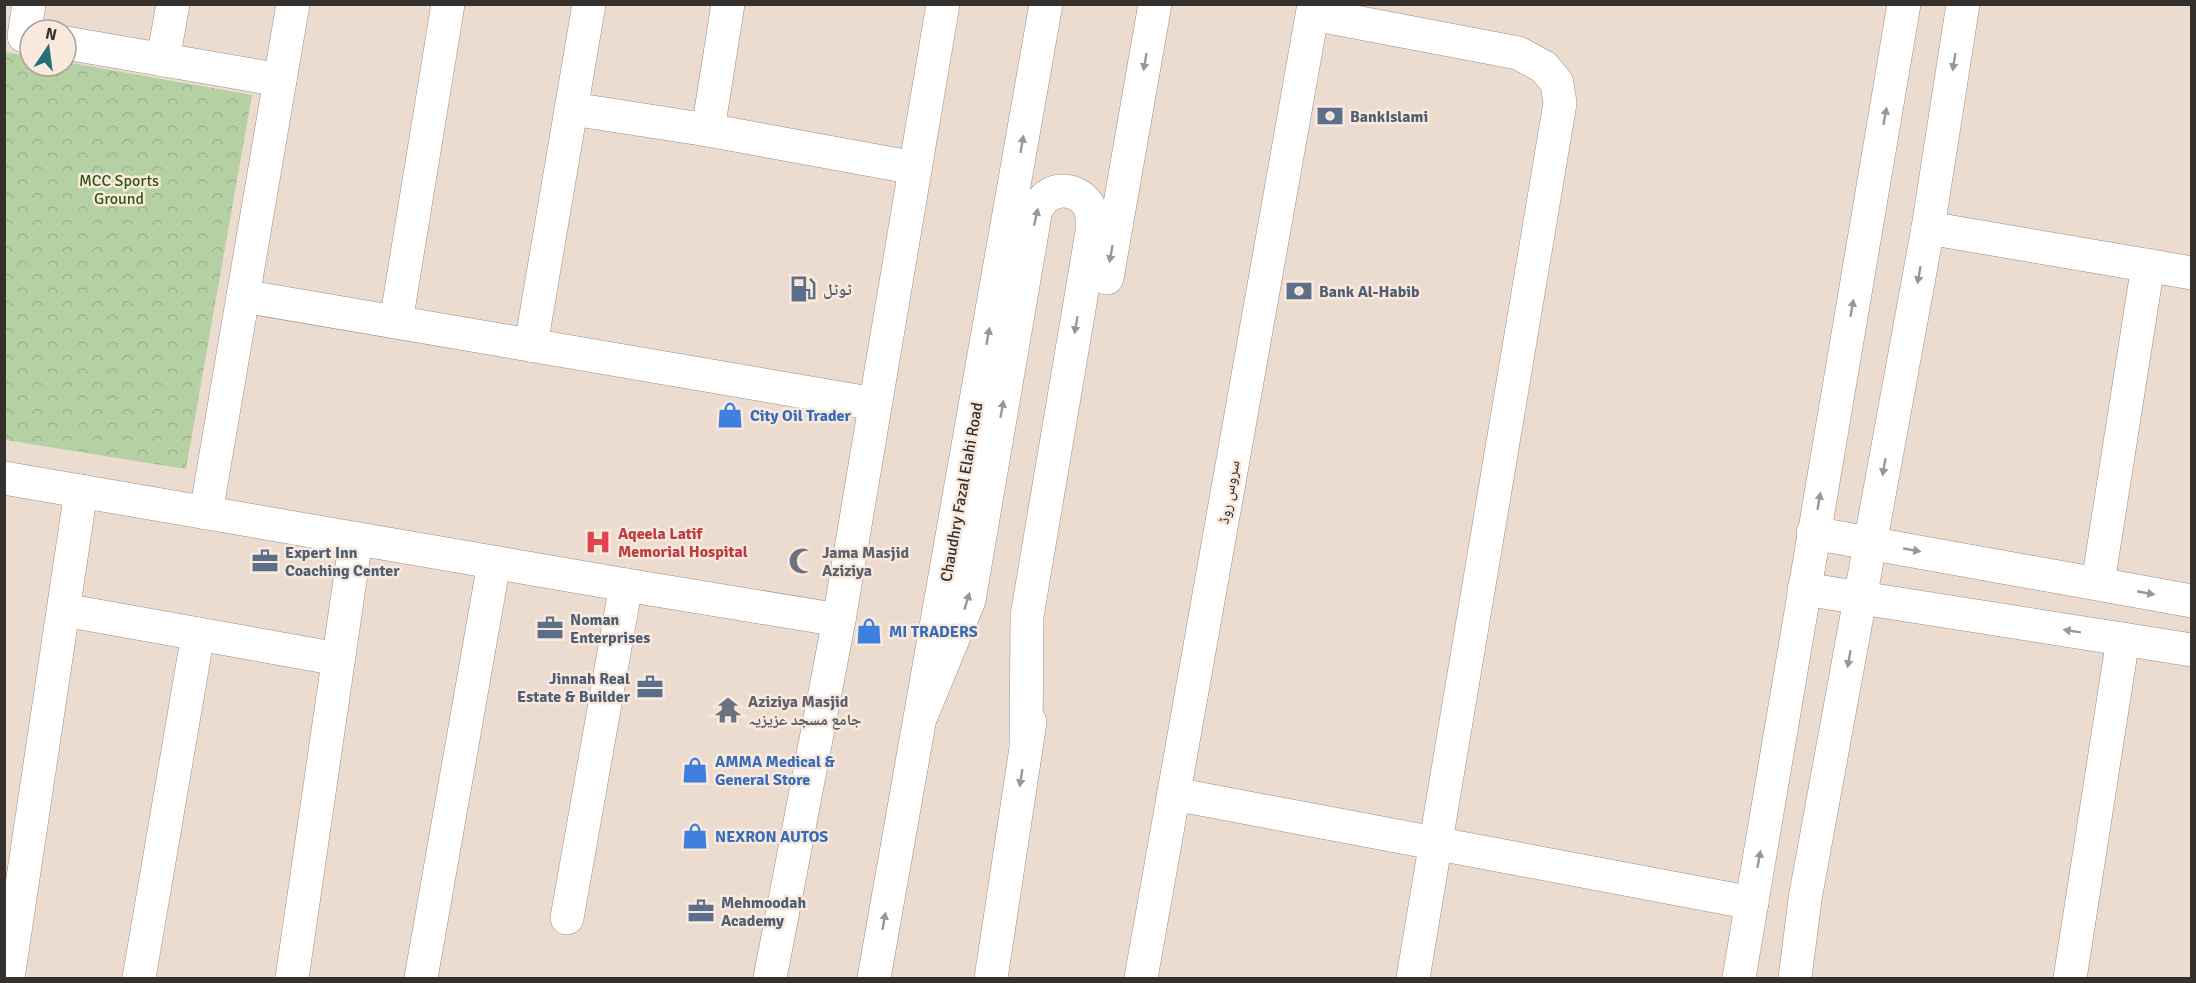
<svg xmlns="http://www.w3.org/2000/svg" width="2196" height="983" viewBox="0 0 2196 983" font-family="Signika,'Noto Naskh Arabic',sans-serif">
	<defs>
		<pattern id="park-crowns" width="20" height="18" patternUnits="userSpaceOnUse" patternTransform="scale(1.5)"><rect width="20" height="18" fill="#b5d1a4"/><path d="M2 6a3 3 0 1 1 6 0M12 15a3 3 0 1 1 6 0" fill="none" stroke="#9cb48d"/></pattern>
	</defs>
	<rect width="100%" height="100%" fill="#ecdcd0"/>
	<path fill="url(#park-crowns)" d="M4 52 30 56V66H66V62L252 95 186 469 5 440Z"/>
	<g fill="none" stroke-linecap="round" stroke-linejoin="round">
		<g stroke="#9b8c81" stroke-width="34">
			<g id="minor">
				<path d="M728 4 708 130 915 168"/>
				<path d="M1313 14 1518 53 1544 67 1557 83 1560 103 1413 978"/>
				<path d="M24 36 29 4"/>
				<path d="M66 43 280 80"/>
				<path d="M163 60 173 4"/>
				<path d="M572 109 708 130"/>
				<path d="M1928 228 2192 273"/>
				<path d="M243 296 875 404"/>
				<path d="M396 322 448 4"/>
				<path d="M531 345 589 4"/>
				<path d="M4 478 626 585 839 620"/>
				<path d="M206 513 293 4"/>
				<path d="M1813 533 2192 601"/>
				<path d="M2098 583 2148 265"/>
				<path d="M1804 589 2192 650"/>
				<path d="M64 610 338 659"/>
				<path d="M1174 794 1752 903"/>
				<path d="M567 918 626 585"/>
				<path d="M8 978 81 491"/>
				<path d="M139 978 198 634"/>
				<path d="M292 978 356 539"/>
				<path d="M421 978 494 563"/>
				<path d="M770 978 839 620 943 4"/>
				<path d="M1141 978 1314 4"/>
				<path d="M1739 978 1904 4"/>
				<path d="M1795 978 1805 899 1928 228 1963 4"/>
				<path d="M2070 978 2123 639"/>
			</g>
		</g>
		<g stroke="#9b8c81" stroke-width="34">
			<g id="major">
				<path d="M1107 278 1155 4"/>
				<path d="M922 714 969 600 1036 209C1040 204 1043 198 1049 195 1065 185 1087 195 1091 212 1093 219 1092 226 1092 232L1027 616 1026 744"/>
				<path d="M874 978 1046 4"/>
				<path d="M991 978 1030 722"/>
			</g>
		</g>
		<use href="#minor" stroke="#fff" stroke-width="33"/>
		<use href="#major" stroke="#fff" stroke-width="33"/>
	</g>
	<defs><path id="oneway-solid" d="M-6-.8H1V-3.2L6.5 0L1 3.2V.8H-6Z" transform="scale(1.5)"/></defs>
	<g fill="#9a9896">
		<use href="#oneway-solid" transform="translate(1145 62) rotate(100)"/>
		<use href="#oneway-solid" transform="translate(1954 62) rotate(99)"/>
		<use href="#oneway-solid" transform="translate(1885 116) rotate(-80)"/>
		<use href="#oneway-solid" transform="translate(1022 144) rotate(-80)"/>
		<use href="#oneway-solid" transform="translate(1036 217) rotate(-77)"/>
		<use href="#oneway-solid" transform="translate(1111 254) rotate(100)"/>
		<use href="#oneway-solid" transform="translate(1919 275) rotate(100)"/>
		<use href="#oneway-solid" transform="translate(1852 308) rotate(-80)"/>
		<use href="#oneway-solid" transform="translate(1076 325) rotate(100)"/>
		<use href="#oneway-solid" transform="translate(988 336) rotate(-80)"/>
		<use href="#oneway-solid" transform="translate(1002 409) rotate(-80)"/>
		<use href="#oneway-solid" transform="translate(1884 467) rotate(100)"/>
		<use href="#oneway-solid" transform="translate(1819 501) rotate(-80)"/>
		<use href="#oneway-solid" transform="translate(1912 550) rotate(10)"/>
		<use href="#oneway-solid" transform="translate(2146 593) rotate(11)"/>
		<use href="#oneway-solid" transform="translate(967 601) rotate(-73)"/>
		<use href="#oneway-solid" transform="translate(2072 631) rotate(-171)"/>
		<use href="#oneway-solid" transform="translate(1849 659) rotate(100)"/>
		<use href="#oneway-solid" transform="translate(1021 778) rotate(99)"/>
		<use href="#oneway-solid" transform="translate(1759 859) rotate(-80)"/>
		<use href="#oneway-solid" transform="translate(884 921) rotate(-80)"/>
	</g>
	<defs>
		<g id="bank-bare" transform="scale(2.07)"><path d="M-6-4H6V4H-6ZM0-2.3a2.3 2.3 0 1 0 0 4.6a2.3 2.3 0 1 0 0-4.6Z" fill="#5c6f8a" stroke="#f9e9dd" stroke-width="2.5" paint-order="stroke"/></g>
		<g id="fuel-bare" transform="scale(2.07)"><path d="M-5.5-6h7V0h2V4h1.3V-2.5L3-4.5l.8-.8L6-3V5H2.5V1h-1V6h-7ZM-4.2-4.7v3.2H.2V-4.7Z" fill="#5c6f8a" stroke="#f9e9dd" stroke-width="2.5" paint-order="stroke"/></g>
		<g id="shop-bare" transform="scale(2.07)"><path d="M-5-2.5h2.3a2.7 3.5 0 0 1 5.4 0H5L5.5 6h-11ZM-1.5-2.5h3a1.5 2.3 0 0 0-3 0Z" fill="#3f7fe0" stroke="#f9e9dd" stroke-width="2.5" paint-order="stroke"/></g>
		<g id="hospital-bare" transform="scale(2.07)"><path d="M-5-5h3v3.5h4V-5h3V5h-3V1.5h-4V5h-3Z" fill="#e0444e" stroke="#f9e9dd" stroke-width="2.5" paint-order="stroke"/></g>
		<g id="office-bare" transform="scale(2.07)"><path d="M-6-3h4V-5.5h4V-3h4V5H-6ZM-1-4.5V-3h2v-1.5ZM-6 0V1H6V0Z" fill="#5c6f8a" stroke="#f9e9dd" stroke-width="2.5" paint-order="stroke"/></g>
		<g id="mosque-bare" transform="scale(2.07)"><path d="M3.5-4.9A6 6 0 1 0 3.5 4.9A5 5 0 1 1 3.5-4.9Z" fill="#6b7280" stroke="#f9e9dd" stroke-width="2.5" paint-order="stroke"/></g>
		<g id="temple-bare" transform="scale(2.07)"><path d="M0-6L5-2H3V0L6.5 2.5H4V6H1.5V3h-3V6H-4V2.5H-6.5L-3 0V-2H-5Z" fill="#6b7280" stroke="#f9e9dd" stroke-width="2.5" paint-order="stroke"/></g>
	</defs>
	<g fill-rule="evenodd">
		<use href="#bank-bare" x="1330" y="116"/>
		<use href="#fuel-bare" x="803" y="289"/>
		<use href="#bank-bare" x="1299" y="291"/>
		<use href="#shop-bare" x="730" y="415"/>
		<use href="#hospital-bare" x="598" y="542"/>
		<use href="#office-bare" x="265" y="561"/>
		<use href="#mosque-bare" x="802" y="561"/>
		<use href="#office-bare" x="550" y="628"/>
		<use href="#shop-bare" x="869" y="631"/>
		<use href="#office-bare" x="650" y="687"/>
		<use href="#temple-bare" x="728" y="710"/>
		<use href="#shop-bare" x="695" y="770"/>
		<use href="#shop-bare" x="695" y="836"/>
		<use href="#office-bare" x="701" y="911"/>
	</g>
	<g text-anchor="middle" stroke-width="5" stroke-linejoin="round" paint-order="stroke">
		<g font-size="16" font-weight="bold" fill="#4e5e75" stroke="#f9e9dd" text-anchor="start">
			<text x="1350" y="122">BankIslami</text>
			<text x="823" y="295">ٹوٹل</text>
			<text x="1319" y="297">Bank Al-Habib</text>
			<text x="285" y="558">Expert Inn<tspan x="285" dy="18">Coaching Center</tspan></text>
			<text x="570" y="625">Noman<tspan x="570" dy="18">Enterprises</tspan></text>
			<text x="630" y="684" text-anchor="end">Jinnah Real<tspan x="630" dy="18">Estate &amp; Builder</tspan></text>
			<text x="721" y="908">Mehmoodah<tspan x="721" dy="18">Academy</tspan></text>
		</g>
		<g font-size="16" fill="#315611" stroke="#f9e9dd">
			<text x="119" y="186">MCC Sports<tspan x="119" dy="18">Ground</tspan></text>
		</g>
		<g font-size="16" font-weight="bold" fill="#366cbe" stroke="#f9e9dd" text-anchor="start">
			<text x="750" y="421">City Oil Trader</text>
			<text x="889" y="637">MI TRADERS</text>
			<text x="715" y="767">AMMA Medical &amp;<tspan x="715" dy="18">General Store</tspan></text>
			<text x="715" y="842">NEXRON AUTOS</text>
		</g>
		<g font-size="16" fill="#36302c" stroke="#f9e9dd">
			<text transform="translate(961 492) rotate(-80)" y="6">Chaudhry Fazal Elahi Road</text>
			<text transform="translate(1228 492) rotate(-80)" y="6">سروس روڈ</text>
		</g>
		<g font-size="16" font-weight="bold" fill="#be3a42" stroke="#f9e9dd" text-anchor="start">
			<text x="618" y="539">Aqeela Latif<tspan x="618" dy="18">Memorial Hospital</tspan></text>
		</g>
		<g font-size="16" font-weight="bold" fill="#5b616d" stroke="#f9e9dd" text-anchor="start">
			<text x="822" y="558">Jama Masjid<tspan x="822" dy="18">Aziziya</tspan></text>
			<text x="748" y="707">Aziziya Masjid<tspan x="748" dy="18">جامع مسجد عزیزیہ</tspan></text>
		</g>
	</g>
	<rect width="2196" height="983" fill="none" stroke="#36302c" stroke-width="12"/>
	<g transform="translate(48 48) rotate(13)"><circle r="28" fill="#f9e9dd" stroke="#ab9f96" stroke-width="1.5"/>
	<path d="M0-4.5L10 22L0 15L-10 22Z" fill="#266e79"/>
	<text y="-9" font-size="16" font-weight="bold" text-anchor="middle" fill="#36302c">N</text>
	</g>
</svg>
